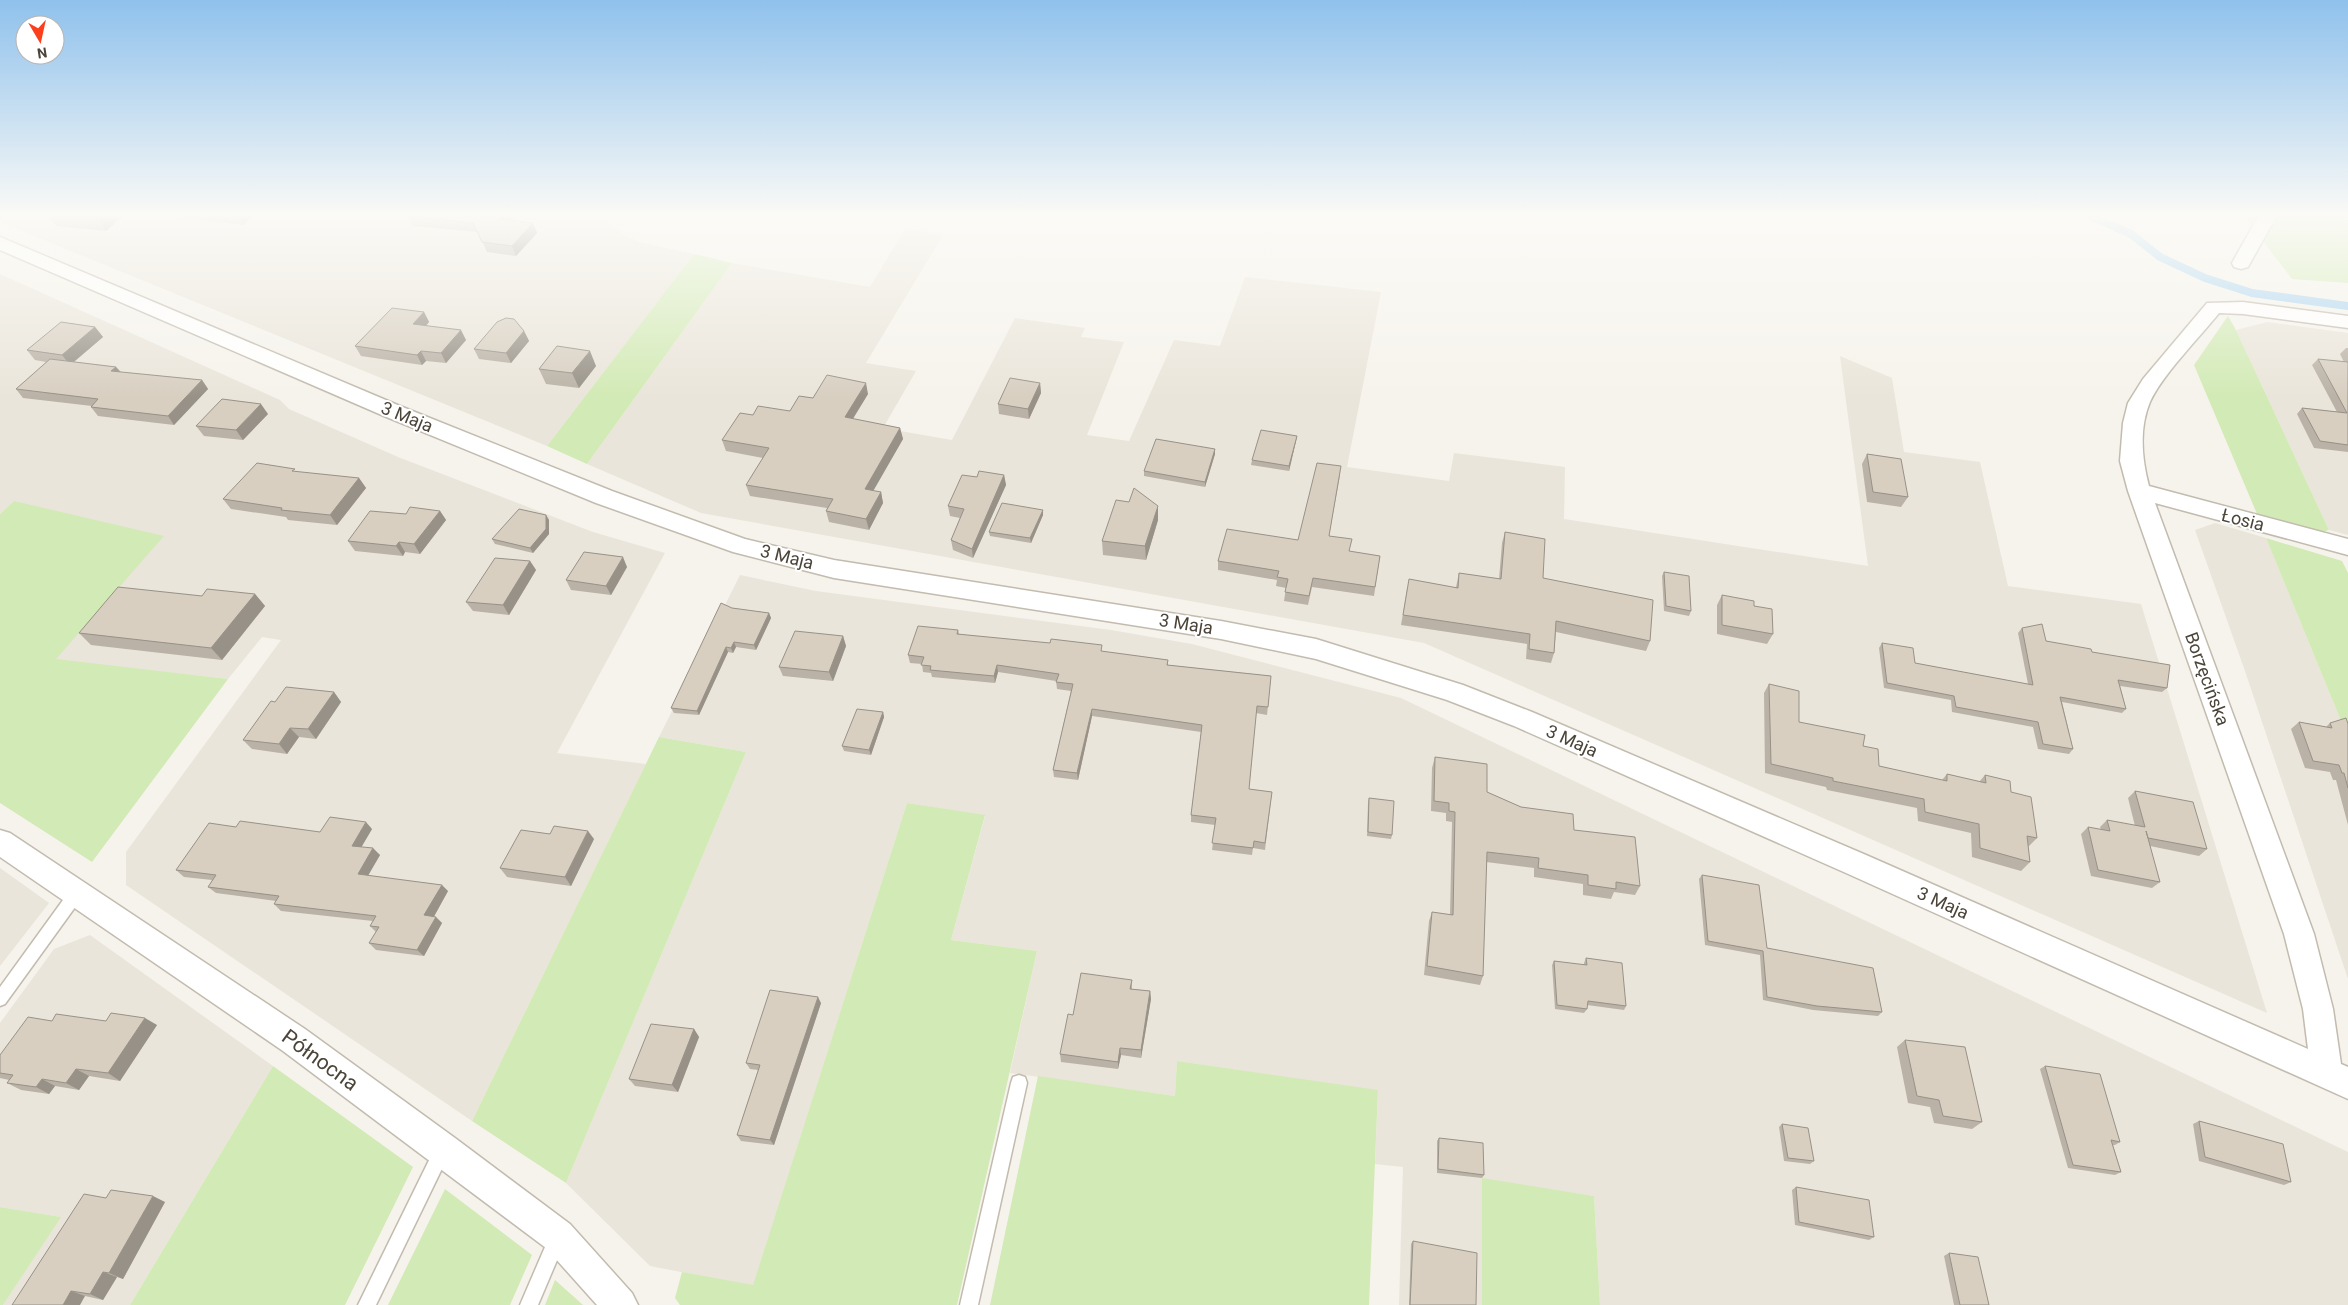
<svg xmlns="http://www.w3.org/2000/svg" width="2348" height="1305" viewBox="0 0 2348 1305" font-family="Roboto,sans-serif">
	<rect width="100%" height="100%" fill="#f6f3ec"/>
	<g fill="#eae5da">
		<path d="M0 215H599L623 234 639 242 694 254 547 446 0 222Z"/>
		<path d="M905 229 943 235 866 363 916 371 883 428 952 440 1015 318 1085 328 1081 337 1124 342 1087 435 1129 441 1174 340 1220 346 1245 277 1381 292 1347 467 1449 481 1454 453 1565 467 1564 519 1868 566 1840 356 1892 378 1904 452 1980 462 2008 586 2141 604 2267 1013 1424 643 701 513 587 464 732 263 870 287Z"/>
		<path d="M0 274 280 400 289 409 398 457 593 532 665 553 557 753 646 764 472 1121 126 885V852L281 640 262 637 228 679 55 660 14 501 0 514Z"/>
		<path d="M2267 322 2348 333V535L2329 530 2236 330Z"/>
		<path d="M2215 523 2266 538 2348 738V979L2245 671 2195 530Z"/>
		<path d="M740 575 816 591 1111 630 1192 644 1401 698 2348 1152V1305H1600L1594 1196 1482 1179V1305H1399L1403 1167 1375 1164 1378 1091 1177 1061 1175 1096 1010 1073 1037 951 951 940 985 816 907 803 753 1286 650 1266 566 1183 746 752 659 737Z"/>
		<path d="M0 868 49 903 0 966Z"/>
		<path d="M90 935 273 1066 130 1305H3L60 1217 0 1207V1023L54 949Z"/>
	</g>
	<g fill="#d2eab5">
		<path d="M2243 215H2348V283L2292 279Z"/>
		<path d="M694 254 732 263 587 464 547 446Z"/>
		<path d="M2228 316 2236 330 2329 530 2315 534 2260 521 2194 365Z"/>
		<path d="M14 501 164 536 56 659 228 679 92 862 0 803V514Z"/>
		<path d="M2266 538 2342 561 2348 573V738Z"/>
		<path d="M659 737 746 752 566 1183 472 1121Z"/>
		<path d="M907 803 985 815 951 940 1037 951 957 1305H680L675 1298 682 1272 753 1285Z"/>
		<path d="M1177 1061 1378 1090 1369 1305H990L1038 1076 1175 1096Z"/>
		<path d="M273 1066 413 1167 345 1305H130Z"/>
		<path d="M1482 1178 1594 1196 1600 1305H1482Z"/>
		<path d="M445 1189 532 1255 510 1305H388Z"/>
		<path d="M0 1207 61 1217 3 1305H0Z"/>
		<path d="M555 1280 583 1305H545Z"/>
	</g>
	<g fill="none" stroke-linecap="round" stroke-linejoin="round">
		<path stroke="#a9d4f2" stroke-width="8" d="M2088 215 2131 234 2160 257 2205 278 2252 293 2348 306"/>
		<g stroke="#c2bbae" stroke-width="3">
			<g id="service">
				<path d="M76 888 81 889 83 894 81 899 5 1004 0 1006V987L71 889Z"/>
				<path d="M1019 1075 1025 1077 1027 1083 978 1305H960L1011 1083 1013 1077Z"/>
				<path d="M443 1142 449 1144 451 1150 376 1305H358L437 1144Z"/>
				<path d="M557 1230 563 1233 566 1239 538 1305H520L551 1233Z"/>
			</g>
		</g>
		<g stroke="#c2bbae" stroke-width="3">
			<g id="minor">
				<path d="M2259 215H2277L2248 267 2241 269 2234 267 2232 263Z"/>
				<path d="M0 237 400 406 612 491 745 539 834 560 1221 621 1316 639 1463 685 1532 712 1866 855 2308 1049 2303 1009 2284 934 2128 491 2120 461 2123 423 2128 403 2143 379 2207 303 2243 302 2348 316V328L2243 314 2219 313C2200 337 2162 375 2150 402 2139 428 2142 460 2149 486L2348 539V555L2155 503 2314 934 2333 1009 2341 1064 2348 1067V1099L1846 873 1514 726 1447 700 1316 659 1221 639 834 578 733 552 596 503 384 416 0 250Z"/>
				<path d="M0 830 10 833 305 1029 455 1138 570 1224 632 1293 638 1305H597L546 1248 431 1162 283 1051 0 857Z"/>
			</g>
		</g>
		<use href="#service" fill="#fff" fill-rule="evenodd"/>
		<use href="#minor" fill="#fff" fill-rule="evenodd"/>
	</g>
	<g fill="#bab2a6">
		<path d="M48 215H124L106 231 56 226Z"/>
		<path d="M160 215H253L243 225Z"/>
		<path d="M408 215H515L511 220 533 223 537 233 516 256 487 252 478 232 412 226 408 216Z"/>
		<path d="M424 312 429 322 426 326 466 340 446 363 426 361 422 365 361 356 355 346Z"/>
		<path d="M95 327 103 337 74 362 116 367 121 372 202 380 208 389 174 425 98 416 91 407 92 406 23 398 16 389 46 362 35 360 27 350Z"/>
		<path d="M524 331 529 341 511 363 479 359 474 349Z"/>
		<path d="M2346 348H2348V452L2314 448 2297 414 2302 408 2337 412 2312 365 2318 359 2344 362 2340 354Z"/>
		<path d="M596 366 579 388 546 384 539 369Z"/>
		<path d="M1040 383 1041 393 1029 419 999 414 998 404Z"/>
		<path d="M868 394 853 419 900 428 903 439 873 491 881 492 883 503 869 530 829 522 826 511 827 508 750 496 746 485 763 458 726 451 722 440 753 415 790 411 813 398Z"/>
		<path d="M268 414 243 440 204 436 196 426Z"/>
		<path d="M1297 436 1296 441 1289 471 1251 465 1252 460Z"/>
		<path d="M1215 449V454L1205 487 1144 476V471Z"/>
		<path d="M1867 454 1908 497 1901 507 1867 502 1862 464Z"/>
		<path d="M297 472 359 478 366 488 337 525 288 520 286 517 231 509 223 499Z"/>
		<path d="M1004 475 1006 485 973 558 953 550 951 540 960 518 950 516 948 506 977 477Z"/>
		<path d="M1340 475 1329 536 1350 552 1380 556 1374 596 1312 587 1308 605 1284 601 1286 588 1276 586 1277 580 1218 570V561L1298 540Z"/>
		<path d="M1158 506V520L1146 560 1103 555 1102 541Z"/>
		<path d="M1043 510V515L1031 543 990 536 989 532Z"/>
		<path d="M440 511 446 520 420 554 405 552 403 556 355 551 348 541 406 514Z"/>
		<path d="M546 515 549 520V534L533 553 495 544 492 539Z"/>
		<path d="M1505 532 1543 578 1650 641 1646 651 1556 632 1554 653 1551 663 1526 659 1527 644 1401 625 1407 589 1456 587 1459 573 1499 579 1502 543Z"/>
		<path d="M530 561 536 570 509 615 473 611 466 602Z"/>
		<path d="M627 567 611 595 571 590 566 580Z"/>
		<path d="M1664 572 1691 611 1689 616 1664 611 1662 576Z"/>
		<path d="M255 594 265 606 222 660 91 645 79 633 202 596Z"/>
		<path d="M1722 595 1754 606 1773 634 1767 644 1717 634V605Z"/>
		<path d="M732 608 769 613 771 618 756 650 736 647 733 653 728 652 699 715 674 713 671 708Z"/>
		<path d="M2022 628 2046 641 2092 652 2167 688 2162 692 2120 686 2126 709 2122 713 2062 702 2073 749 2069 754 2038 749 2033 727 1952 712 1951 700 1884 688 1879 648 1882 643 1915 663 2028 684 2018 633Z"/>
		<path d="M958 630 959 634 1168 660V665L1271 676 1267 715 1256 713 1249 789 1272 792 1265 850 1253 848 1252 855 1212 850 1215 825 1191 822V815L1201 732 1092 716 1078 780 1054 777 1053 770 1071 691 1057 689 1056 681 998 672 995 683 932 677 931 673 923 672 922 664 910 663 908 655Z"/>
		<path d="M843 636 846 646 833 681 783 676 779 667Z"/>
		<path d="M1769 684 1799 722 1863 746 1879 766 1942 780 1947 774 1979 782 1985 775 2011 792 2037 838 2028 847 2030 862 2021 871 1972 857 1971 833 1918 821 1917 808 1827 790 1826 787 1765 773 1764 693Z"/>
		<path d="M334 692 341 702 316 739 299 737 287 754 252 749 243 740 275 702Z"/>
		<path d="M883 712 884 717 871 755 844 751 842 746Z"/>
		<path d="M2299 722 2326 727 2330 723 2348 724V825L2336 780H2333L2330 772 2305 768 2291 729Z"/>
		<path d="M1435 757 1487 792 1574 830 1640 886 1635 895 1614 892 1611 899 1583 895V884L1534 877V868L1486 862 1483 976 1480 985 1424 975 1429 921 1432 912 1450 915 1452 822 1446 821V813L1431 811 1432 768Z"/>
		<path d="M2135 791 2207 849 2199 856 2150 846 2160 882 2152 888 2091 876 2081 834 2088 827 2101 830 2100 827 2107 820 2135 826 2128 798Z"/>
		<path d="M1369 798 1392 835 1391 839 1367 836 1368 802Z"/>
		<path d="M236 827 320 832 372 829 361 847 380 855 368 875 448 891 434 916 442 923 424 956 376 950 369 943 376 932 370 926 373 921 281 911 274 904 276 901 216 893 208 887 212 880 184 877 176 870Z"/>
		<path d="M594 839 571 886 507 877 500 868Z"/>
		<path d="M1702 875 1767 948 1882 1012 1878 1016 1813 1010 1763 1000 1760 955 1705 945 1699 879Z"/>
		<path d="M1586 958 1626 1006 1624 1010 1587 1005V1009L1584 1013 1555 1009 1552 965 1554 961 1584 965V963Z"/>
		<path d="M1132 980V989L1150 991 1151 999 1141 1058 1121 1055 1118 1069 1061 1062 1060 1054 1073 1015Z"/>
		<path d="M821 1003 774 1145 741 1141 737 1135 758 1070 750 1069 746 1063Z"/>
		<path d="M52 1021H106L157 1025 120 1081 89 1076 79 1090 55 1086 49 1094 21 1090 7 1083 9 1080 0 1078V1055Z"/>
		<path d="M694 1029 699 1037 678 1092 635 1086 629 1079Z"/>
		<path d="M1905 1040 1982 1122 1972 1129 1934 1123 1930 1107 1908 1103 1897 1047Z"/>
		<path d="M2045 1066 2120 1142 2115 1145H2113L2121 1172 2115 1175 2068 1168 2040 1069Z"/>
		<path d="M2199 1121 2291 1182 2284 1185 2199 1161 2193 1124Z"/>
		<path d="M1782 1124 1814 1161 1810 1164 1784 1161 1779 1127Z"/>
		<path d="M1439 1138 1484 1175 1482 1178 1437 1173V1141Z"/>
		<path d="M1796 1187 1874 1237 1869 1240 1795 1225 1792 1190Z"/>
		<path d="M106 1198 165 1202 123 1279 117 1277 103 1300 85 1296 12 1305Z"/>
		<path d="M1413 1241 1476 1305H1409L1411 1244Z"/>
		<path d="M1949 1253 1989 1305H1954L1944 1256Z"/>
	</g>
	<g fill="#979187">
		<path d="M101 215H124L106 231 97 218Z"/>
		<path d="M237 215H253L243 225Z"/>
		<path d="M502 215H515L503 228 499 219Z"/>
		<path d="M533 223 537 233 516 256 512 246Z"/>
		<path d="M424 312 429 322 419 334 413 324Z"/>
		<path d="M95 327 103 337 70 365 62 355Z"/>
		<path d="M461 330 466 340 446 363 441 353Z"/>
		<path d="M524 331 529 341 511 363 506 353Z"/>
		<path d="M421 351 426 361 422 365 417 355Z"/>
		<path d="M590 351 596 366 579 388 572 373Z"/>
		<path d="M116 367 123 375 111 371Z"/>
		<path d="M202 380 208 389 174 425 168 416Z"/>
		<path d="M866 383 868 394 847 428 845 417Z"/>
		<path d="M1040 383 1041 393 1029 419 1028 409Z"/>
		<path d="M261 404 268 414 243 440 236 430Z"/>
		<path d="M900 428 903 439 868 500 865 489Z"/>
		<path d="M1297 436 1296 441 1289 471V466Z"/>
		<path d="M1215 449V454L1205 487V482Z"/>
		<path d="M1004 475 1006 485 973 558 972 549Z"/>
		<path d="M359 478 366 488 337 525 330 515Z"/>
		<path d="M881 492 883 503 869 530 866 519Z"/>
		<path d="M1158 506V520L1146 560 1145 546Z"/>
		<path d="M1043 510V515L1031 543 1030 538Z"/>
		<path d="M440 511 446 520 420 554 414 544Z"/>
		<path d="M546 515 549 520V534L533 553 530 548Z"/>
		<path d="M399 542 405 552 403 556 396 546Z"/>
		<path d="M623 557 627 567 611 595 606 586Z"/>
		<path d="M530 561 536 570 509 615 503 605Z"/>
		<path d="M255 594 265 606 222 660 211 648Z"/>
		<path d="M769 613 771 618 756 650 754 645Z"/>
		<path d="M843 636 846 646 833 681 829 672Z"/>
		<path d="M734 642 736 647 733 653 731 648Z"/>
		<path d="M726 647 728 652 699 715 697 711Z"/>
		<path d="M997 665 998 672 995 683 994 676Z"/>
		<path d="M334 692 341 702 316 739 308 729Z"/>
		<path d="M1092 709V716L1078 780 1077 773Z"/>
		<path d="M883 712 884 717 871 755 869 750Z"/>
		<path d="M290 728 299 737 287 754 279 744Z"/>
		<path d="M366 822 372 829 358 853 352 846Z"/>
		<path d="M588 831 594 839 571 886 565 877Z"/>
		<path d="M373 848 380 855 365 881 358 874Z"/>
		<path d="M442 885 448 891 431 922 424 915Z"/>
		<path d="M436 917 442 923 424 956 417 950Z"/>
		<path d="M1150 991 1151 999 1141 1058V1050Z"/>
		<path d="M818 997 821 1003 774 1145 770 1140Z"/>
		<path d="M145 1018 157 1025 120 1081 108 1073Z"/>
		<path d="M694 1029 699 1037 678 1092 672 1085Z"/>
		<path d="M1120 1048 1121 1055 1118 1069V1062Z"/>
		<path d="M76 1069 89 1076 79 1090 66 1083Z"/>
		<path d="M42 1079 55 1086 49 1094 36 1087Z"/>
		<path d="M153 1196 165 1202 123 1279 109 1273Z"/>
		<path d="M103 1272 117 1277 103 1300 90 1294Z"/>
		<path d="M71 1291 85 1296 80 1305H63Z"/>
	</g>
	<g fill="#d8cfc1" stroke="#979187">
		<path d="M66 215H101L97 218Z"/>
		<path d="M408 215H502L499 219 533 223 512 246 482 242 473 223 408 216Z"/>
		<path d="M392 308 424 312 413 324 461 330 441 353 421 351 417 355 355 346Z"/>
		<path d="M506 318 514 319 524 331 506 353 474 349 497 322Z"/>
		<path d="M61 322 95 327 62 355 27 350Z"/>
		<path d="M557 346 590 351 572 373 539 369Z"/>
		<path d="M50 359 116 367 111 371 202 380 168 416 91 407 98 399 16 389Z"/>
		<path d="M2318 359 2348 362V445L2320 441 2302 408 2347 413Z"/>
		<path d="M827 375 866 383 845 417 900 428 865 489 881 492 866 519 826 511 833 499 746 485 769 448 722 440 740 413 753 415 758 406 790 411 799 396 813 398Z"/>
		<path d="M1010 378 1040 383 1028 409 998 404Z"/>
		<path d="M222 399 261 404 236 430 196 426Z"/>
		<path d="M1261 430 1297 436 1289 466 1252 460Z"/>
		<path d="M1156 439 1215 449 1205 482 1144 471Z"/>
		<path d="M1867 454 1901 459 1908 497 1873 492Z"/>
		<path d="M257 463 295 469 292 471 359 478 330 515 281 510 282 508 223 499Z"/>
		<path d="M1317 463 1341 466 1329 536 1352 539 1349 551 1380 556 1375 587 1313 578 1309 596 1285 592 1288 579 1277 577 1279 571 1218 561 1227 529 1298 540Z"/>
		<path d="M979 471 1004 475 972 549 951 540 964 509 948 506 962 475 977 477Z"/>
		<path d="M1134 488 1158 506 1145 546 1102 541 1116 500 1129 502Z"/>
		<path d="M1002 503 1043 510 1030 538 989 532Z"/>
		<path d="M410 507 440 511 414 544 399 542 396 546 348 541 370 511 406 514Z"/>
		<path d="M519 509 546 515V529L530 548 492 539Z"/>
		<path d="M1505 532 1545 539 1543 578 1653 600 1650 641 1556 621 1554 653 1529 649 1530 634 1403 615 1409 579 1458 588 1459 573 1501 579Z"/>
		<path d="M584 552 623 557 606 586 566 580Z"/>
		<path d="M495 558 530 561 503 605 466 602Z"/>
		<path d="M1664 572 1689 576 1691 611 1666 606Z"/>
		<path d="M118 587 202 596 207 589 255 594 211 648 79 633Z"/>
		<path d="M1722 595 1754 601V606L1772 609 1773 634 1722 625Z"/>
		<path d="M721 603 732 608 769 613 754 645 734 642 731 648 726 647 697 711 671 708Z"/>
		<path d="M2042 624 2046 641 2091 649 2092 652 2170 665 2167 688 2118 680 2126 709 2060 697 2073 749 2043 744 2038 722 1956 707 1954 696 1887 683 1882 643 1913 648 1915 663 2033 685 2022 628Z"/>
		<path d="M918 626 958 630 957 634 1050 643 1051 639 1102 645 1101 651 1168 660 1167 665 1271 676 1268 707 1257 706 1249 789 1272 792 1265 843 1254 841 1253 848 1212 843 1216 818 1191 815 1202 725 1092 709 1077 773 1053 770 1073 684 1056 682 1059 674 997 665 994 676 930 670 931 666 921 665 924 657 908 655Z"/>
		<path d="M795 631 843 636 829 672 779 667Z"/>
		<path d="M1769 684 1799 691V722L1865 735 1863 746 1878 749 1879 766 1947 781V774L1986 783 1985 775 2010 781 2011 792 2031 797 2037 838 2027 836 2030 862 1980 848 1979 824 1925 812 1924 799 1833 781V778L1771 764Z"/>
		<path d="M286 687 334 692 308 729 290 728 279 744 243 740 271 701 275 702Z"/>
		<path d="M857 709 883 712 869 750 842 746Z"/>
		<path d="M2346 718 2348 724V788L2344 773H2342L2339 765 2313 761 2299 722 2332 728 2330 723Z"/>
		<path d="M1435 757 1487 764V792L1521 807 1573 814 1574 830 1635 837 1640 886 1616 882V889L1588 885V875L1538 868 1539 858 1487 852 1483 976 1427 966 1432 912 1453 915 1455 812 1449 811V803L1434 801Z"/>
		<path d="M2135 791 2193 802 2207 849 2148 838 2146 831 2160 882 2098 870 2088 827 2110 831 2107 820 2145 827Z"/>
		<path d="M1369 798 1394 801 1392 835 1368 832Z"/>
		<path d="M330 817 366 822 352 846 373 848 358 874 442 885 424 915 436 917 417 950 369 943 379 927 370 926 376 916 274 904 279 896 208 887 216 875 176 870 209 823 236 827 240 821 320 832Z"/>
		<path d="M554 826 588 831 565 877 500 868 521 830 550 834Z"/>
		<path d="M1702 875 1759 885 1767 948 1873 968 1882 1012 1817 1006 1767 997 1763 951 1708 941Z"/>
		<path d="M1586 958 1622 963 1626 1006 1588 1001 1587 1009 1557 1005 1554 961 1587 965Z"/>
		<path d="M1081 973 1132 980 1130 989 1150 991 1141 1050 1120 1048 1118 1062 1060 1054 1068 1014 1073 1015Z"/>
		<path d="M770 990 818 997 770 1140 737 1135 760 1065 746 1063Z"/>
		<path d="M111 1013 145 1018 108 1073 76 1069 66 1083 42 1079 36 1087 7 1083 13 1075 0 1073V1055L28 1017 52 1021 56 1014 106 1021Z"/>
		<path d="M651 1024 694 1029 672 1085 629 1079Z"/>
		<path d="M1905 1040 1965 1047 1982 1122 1943 1116 1939 1100 1917 1096Z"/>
		<path d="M2045 1066 2100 1074 2120 1142 2111 1140 2121 1172 2073 1165Z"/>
		<path d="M2199 1121 2283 1144 2291 1182 2205 1157Z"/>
		<path d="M1782 1124 1808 1128 1814 1161 1788 1158Z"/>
		<path d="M1439 1138 1483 1143 1484 1175 1438 1169Z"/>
		<path d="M1796 1187 1869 1200 1874 1237 1799 1222Z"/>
		<path d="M111 1190 153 1196 109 1273 103 1272 90 1294 71 1291 63 1305H12L84 1194 106 1198Z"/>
		<path d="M1413 1241 1477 1253 1476 1305H1410Z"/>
		<path d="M1949 1253 1978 1257 1989 1305H1960Z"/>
	</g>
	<linearGradient id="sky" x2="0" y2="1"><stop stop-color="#8fc1ec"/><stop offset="0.54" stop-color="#fbfaf6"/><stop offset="1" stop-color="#fbfaf6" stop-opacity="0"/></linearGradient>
	<rect width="2348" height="398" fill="url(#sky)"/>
	<g text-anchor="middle" stroke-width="4" stroke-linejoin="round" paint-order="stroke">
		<g font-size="18" fill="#4b4439" stroke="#fff">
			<text transform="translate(407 417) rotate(22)" y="6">3 Maja</text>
			<text transform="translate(2243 520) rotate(14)" y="6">Łosia</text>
			<text transform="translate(787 557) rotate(14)" y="6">3 Maja</text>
			<text transform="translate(1186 624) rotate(9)" y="6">3 Maja</text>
			<text transform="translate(2207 679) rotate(70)" y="6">Borzęcińska</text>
			<text transform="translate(1572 741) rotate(24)" y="6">3 Maja</text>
			<text transform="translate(1943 903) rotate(24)" y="6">3 Maja</text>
		</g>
		<g font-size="21" fill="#4b4439" stroke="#fff">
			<text transform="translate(320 1060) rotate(36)" y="7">Północna</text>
		</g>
	</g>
	<g transform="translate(40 40) rotate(171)"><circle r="24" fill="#ffffff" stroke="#b7b4b0"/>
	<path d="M0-4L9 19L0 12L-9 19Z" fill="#fc3f1d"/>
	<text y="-8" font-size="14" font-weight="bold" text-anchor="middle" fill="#4b4439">N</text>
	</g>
</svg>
